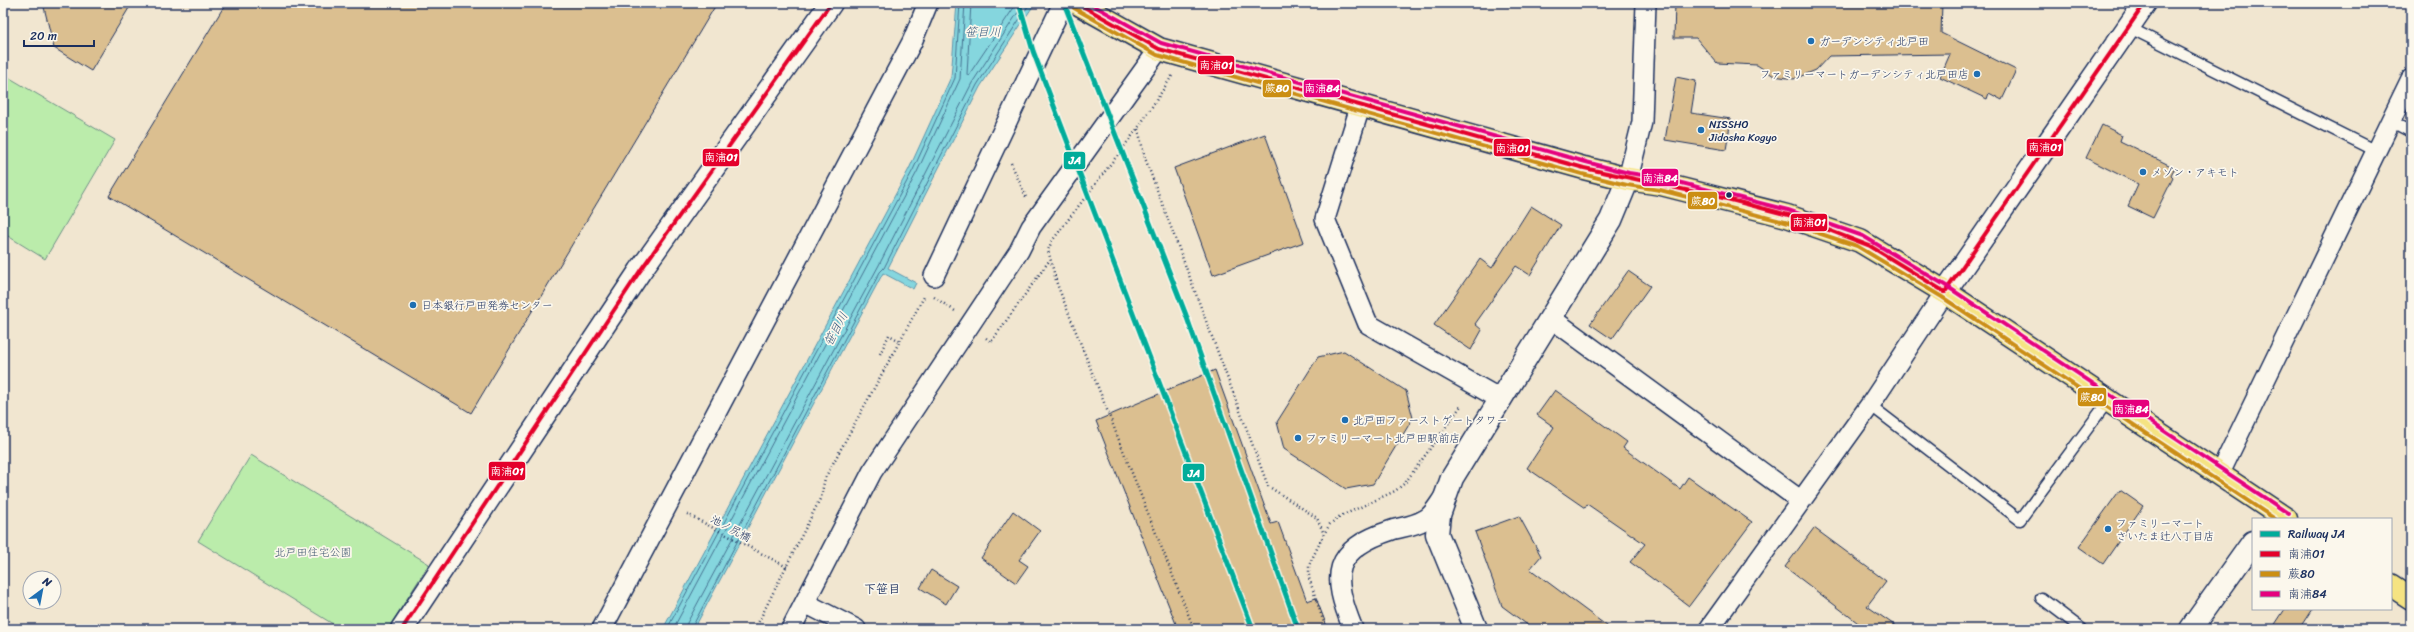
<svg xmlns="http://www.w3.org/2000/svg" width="2414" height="632" viewBox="0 0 2414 632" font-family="Sriracha,'Klee One',sans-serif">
	<rect width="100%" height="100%" fill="#f1e6d0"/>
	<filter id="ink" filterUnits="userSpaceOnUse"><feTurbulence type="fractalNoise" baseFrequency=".025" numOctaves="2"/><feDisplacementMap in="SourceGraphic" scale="8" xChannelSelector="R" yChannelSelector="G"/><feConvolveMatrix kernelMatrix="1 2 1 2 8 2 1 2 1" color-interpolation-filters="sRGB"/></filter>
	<g filter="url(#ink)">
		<g fill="#bbecab" stroke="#6b8e84">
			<path d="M3 74 115 140 45 259 3 233Z"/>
			<path d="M251 455 429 564 388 629H341L198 541Z"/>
		</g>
		<path fill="#85d6de" stroke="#5b93ab" d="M957 3H1035L980 87 888 268 916 283 913 289 883 273 694 629H663L909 169 951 77Z"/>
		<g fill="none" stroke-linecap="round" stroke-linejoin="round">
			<g stroke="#457291" stroke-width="1">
				<path d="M971 3 967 74 968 76 1017 3"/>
				<path d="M667 629 913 170 955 78 960 3"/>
				<path d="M673 629 917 172 960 79 965 3"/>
				<path d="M686 629 687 623 879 265 972 83 1024 3"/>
				<path d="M691 629 880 272 884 268 977 85 1030 3"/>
			</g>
		</g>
		<g fill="#dbbf90" stroke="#1b2f5e">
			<path d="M43 3H132L91 71 54 48Z"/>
			<path d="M226 3H717L471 413 109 196Z"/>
			<path d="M1675 3H1942L1941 33 2016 70 2002 100 1989 93 1987 99 1940 77 1950 54 1829 56 1816 70 1794 79 1774 76 1757 65 1717 63 1696 38H1674Z"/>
			<path d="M1676 77 1696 81 1691 113 1731 119 1726 150 1665 140Z"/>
			<path d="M2102 125 2122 135 2120 141 2175 168 2171 176 2173 178 2153 218 2128 206 2138 184 2086 158Z"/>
			<path d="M1265 134 1304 242 1213 275 1174 168Z"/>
			<path d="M1531 206 1561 225 1530 275 1516 266 1475 324 1482 330 1471 350 1434 325 1480 259 1492 268Z"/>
			<path d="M1628 271 1650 286 1612 339 1590 324Z"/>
			<path d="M1344 351 1406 391 1413 418 1373 484 1346 489 1284 449 1277 422 1318 357Z"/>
			<path d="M1215 370 1271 524 1278 522 1307 601 1316 598 1328 629H1178L1096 421Z"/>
			<path d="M1555 390 1627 442 1623 448 1680 489 1688 477 1752 522 1689 606 1630 562 1645 544 1587 504 1585 508 1527 468 1554 427 1537 415Z"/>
			<path d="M2120 490 2143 506 2103 564 2079 547Z"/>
			<path d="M1013 511 1040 531 1019 560 1028 566 1016 583 981 558Z"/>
			<path d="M1519 516 1541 556 1530 569 1611 629H1533L1502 606 1475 532Z"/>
			<path d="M1814 528 1886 581 1867 606 1900 629H1866L1785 567Z"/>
			<path d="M931 570 957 586 946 604 920 588Z"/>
			<path d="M2285 609H2312L2299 629H2272Z"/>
		</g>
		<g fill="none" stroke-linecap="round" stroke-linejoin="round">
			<g stroke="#1b2f5e" stroke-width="13">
				<g id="service">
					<path d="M2130 28 2376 151"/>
					<path d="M2390 121 2411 132"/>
					<path d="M1870 405 2020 520 2108 401"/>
					<path d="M2041 598 2082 629"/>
				</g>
			</g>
			<g stroke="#1b2f5e" stroke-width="22">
				<g id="minor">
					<path d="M1361 104 1325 219 1368 324 1500 399"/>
					<path d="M1628 179 1642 122 1646 3"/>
					<path d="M934 276 1063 3"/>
					<path d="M1552 319 1800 500"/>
					<path d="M2219 475 2411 79"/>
					<path d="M805 603 856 629"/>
					<path d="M602 629 912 42 928 3"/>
					<path d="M791 629 872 472 1019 251 1031 227 1159 49"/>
					<path d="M1353 629C1331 575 1331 550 1392 530 1402 527 1414 526 1424 520 1433 516 1438 505 1444 497"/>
					<path d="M1709 629 1870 405 1945 292"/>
				</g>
			</g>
			<g stroke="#1b2f5e" stroke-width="25">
				<g id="tertiary">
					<path d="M1945 292 2145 3"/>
					<path d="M402 629 640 271 831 3"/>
					<path d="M1476 629 1437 534 1439 515 1452 478 1611 220 1628 179"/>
					<path d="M2191 629 2253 542"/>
				</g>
			</g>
			<g stroke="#1b2f5e" stroke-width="25">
				<g id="primary">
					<path d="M1077 3 1159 49 1584 168 1628 179 1661 184 1787 216 1860 241 1945 292 2286 519"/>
					<path d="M2391 585 2411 598"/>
				</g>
			</g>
			<g stroke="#1b2f5e" stroke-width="2.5" stroke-dasharray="1 3" stroke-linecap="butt">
				<path d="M1172 76 1138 128 1052 241 1048 250 1057 284 1194 629"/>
				<path d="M1138 129 1145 158 1268 486 1317 518 1324 534"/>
				<path d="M1011 163 1026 197"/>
				<path d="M934 297 955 311"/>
				<path d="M986 338 991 342 1049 261"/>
				<path d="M880 354 889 335 900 341"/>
				<path d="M687 514 787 567"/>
				<path d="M755 629 821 497 825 478 925 295"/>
				<path d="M1326 629 1309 578V565L1324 534 1330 524 1339 517 1395 491 1405 483 1461 406"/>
			</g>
			<use href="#service" stroke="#fbf7ec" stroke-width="10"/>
			<use href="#minor" stroke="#fbf7ec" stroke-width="19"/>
			<use href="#tertiary" stroke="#fbf7ec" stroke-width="22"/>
			<use href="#primary" stroke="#f5e382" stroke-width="22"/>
			<g stroke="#fbf7ec" stroke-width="7">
				<g id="bus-1">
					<path d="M1077 3 1159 49 1584 168 1723 198 1792 216 1870 246 1945 292"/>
					<path d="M1945 292 2145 3"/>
					<path d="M402 629 640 271 831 3"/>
				</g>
			</g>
			<g stroke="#fbf7ec" stroke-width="7">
				<path id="bus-2" d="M1074 8 1157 55 1582 174 1627 185 1660 190 1785 222 1857 246 1942 297 2275 519"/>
			</g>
			<g stroke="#fbf7ec" stroke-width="7">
				<path id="bus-3" d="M1089 3 1161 43 1586 162 1629 173 1662 178 1788 210 1863 236 1948 287 2289 514"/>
			</g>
			<use href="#bus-1" stroke="#e4002b" stroke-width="4"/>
			<use href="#bus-2" stroke="#cb8e13" stroke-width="4"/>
			<use href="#bus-3" stroke="#e5007d" stroke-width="4"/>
			<g stroke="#fbf7ec" stroke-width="8">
				<g id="rail-1">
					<path d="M1019 3 1033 51 1253 629"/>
					<path d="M1064 3 1186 315 1298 629"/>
				</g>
			</g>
			<use href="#rail-1" stroke="#00ac9a" stroke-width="5"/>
		</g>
	</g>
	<g fill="#1f6fb2" stroke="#fbf7ec" stroke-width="1.5">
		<circle cx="1811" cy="41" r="4"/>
		<circle cx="1977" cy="74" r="4"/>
		<circle cx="1701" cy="130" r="4"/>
		<circle cx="2143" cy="172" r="4"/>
		<circle cx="413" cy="305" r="4"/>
		<circle cx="1345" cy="420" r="4"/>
		<circle cx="1298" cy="438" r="4"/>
		<circle cx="2108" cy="529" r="4"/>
	</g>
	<circle fill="#1b2f5e" stroke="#fbf7ec" stroke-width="1.5" cx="1729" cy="195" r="3.5"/>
	<g text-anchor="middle" stroke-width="3.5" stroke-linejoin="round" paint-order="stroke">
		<g font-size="11" fill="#1b2f5e" stroke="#fbf7ec" text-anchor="start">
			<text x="1819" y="45">ガーデンシティ北戸田</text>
			<text x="1969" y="78" text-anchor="end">ファミリーマートガーデンシティ北戸田店</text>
			<text x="1709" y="128">NISSHO<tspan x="1709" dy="13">Jidosha Kogyo</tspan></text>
			<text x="2151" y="176">メゾン・アキモト</text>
			<text x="421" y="309">日本銀行戸田発券センター</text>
			<text x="1353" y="424">北戸田ファーストゲートタワー</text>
			<text x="1306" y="442">ファミリーマート北戸田駅前店</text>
			<text x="2116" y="527">ファミリーマート<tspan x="2116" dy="13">さいたま辻八丁目店</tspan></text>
		</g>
		<g font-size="11" fill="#1b2f5e" stroke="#fbf7ec">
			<text transform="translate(731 528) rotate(28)" y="4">池ノ尻橋</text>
		</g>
		<g font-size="11" fill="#3b556d" stroke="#fbf7ec">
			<text x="313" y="556">北戸田住宅公園</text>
		</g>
		<g font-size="12" font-style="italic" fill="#36597e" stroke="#fbf7ec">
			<text x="983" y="36">笹目川</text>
			<text transform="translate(836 329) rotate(-62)" y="4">笹目川</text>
		</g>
		<g font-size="12" font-weight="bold" fill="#1b2f5e" stroke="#fbf7ec">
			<text x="882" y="593">下笹目</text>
		</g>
	</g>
	<g stroke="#fbf7ec" stroke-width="1.5">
		<rect x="1197" y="55" width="38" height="20" rx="4" fill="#e4002b"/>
		<rect x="1303" y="79" width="38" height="19" rx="4" fill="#e5007d"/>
		<rect x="1262" y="79" width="30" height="19" rx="4" fill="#cb8e13"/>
		<rect x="2026" y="138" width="38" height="19" rx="4" fill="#e4002b"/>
		<rect x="1493" y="138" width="38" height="19" rx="4" fill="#e4002b"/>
		<rect x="702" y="148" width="38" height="19" rx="4" fill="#e4002b"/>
		<rect x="1063" y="151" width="23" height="19" rx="4" fill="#00ac9a"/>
		<rect x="1641" y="168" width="38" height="19" rx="4" fill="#e5007d"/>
		<rect x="1687" y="191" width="31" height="19" rx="4" fill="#cb8e13"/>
		<rect x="1790" y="213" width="38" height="19" rx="4" fill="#e4002b"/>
		<rect x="2077" y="387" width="30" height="20" rx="4" fill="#cb8e13"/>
		<rect x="2112" y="399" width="38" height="19" rx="4" fill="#e5007d"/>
		<rect x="488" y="461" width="38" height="20" rx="4" fill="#e4002b"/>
		<rect x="1182" y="463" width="23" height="19" rx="4" fill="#00ac9a"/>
	</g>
	<g font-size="11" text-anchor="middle" font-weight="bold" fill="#fff">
		<text x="1216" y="69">南浦01</text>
		<text x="1322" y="92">南浦84</text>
		<text x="1277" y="92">蕨80</text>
		<text x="2045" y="151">南浦01</text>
		<text x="1512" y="152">南浦01</text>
		<text x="721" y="161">南浦01</text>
		<text x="1075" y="164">JA</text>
		<text x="1660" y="182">南浦84</text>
		<text x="1703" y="205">蕨80</text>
		<text x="1809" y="226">南浦01</text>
		<text x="2092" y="401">蕨80</text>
		<text x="2131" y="413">南浦84</text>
		<text x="507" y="475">南浦01</text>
		<text x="1194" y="477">JA</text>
	</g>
	<rect width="2414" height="632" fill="none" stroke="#fbf7ec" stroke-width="16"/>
	<rect x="8" y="8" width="2398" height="616" fill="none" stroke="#1b2f5e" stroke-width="1.5" filter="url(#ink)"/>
	<rect x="2252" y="518" width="140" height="92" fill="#fbf7ec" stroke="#a1a7b3"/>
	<rect x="2260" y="531" width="20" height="6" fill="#00ac9a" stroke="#a1a7b3"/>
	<text x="2288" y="538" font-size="12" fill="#1b2f5e">Railway JA</text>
	<rect x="2260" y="551" width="20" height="6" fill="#e4002b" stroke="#a1a7b3"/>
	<text x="2288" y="558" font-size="12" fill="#1b2f5e">南浦01</text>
	<rect x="2260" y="571" width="20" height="6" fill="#cb8e13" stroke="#a1a7b3"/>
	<text x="2288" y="578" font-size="12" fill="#1b2f5e">蕨80</text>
	<rect x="2260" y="591" width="20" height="6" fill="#e5007d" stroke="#a1a7b3"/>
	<text x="2288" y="598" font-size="12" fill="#1b2f5e">南浦84</text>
	<g transform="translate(42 590) rotate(32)"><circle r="19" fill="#fbf7ec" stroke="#a1a7b3"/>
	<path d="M0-3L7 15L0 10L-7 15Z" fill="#1f6fb2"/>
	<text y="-6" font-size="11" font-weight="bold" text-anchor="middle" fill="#1b2f5e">N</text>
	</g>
	<path d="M24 40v6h70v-6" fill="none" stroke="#1b2f5e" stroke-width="2"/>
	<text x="30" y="40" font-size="12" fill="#1b2f5e" stroke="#fbf7ec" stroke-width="3" paint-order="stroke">20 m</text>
</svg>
